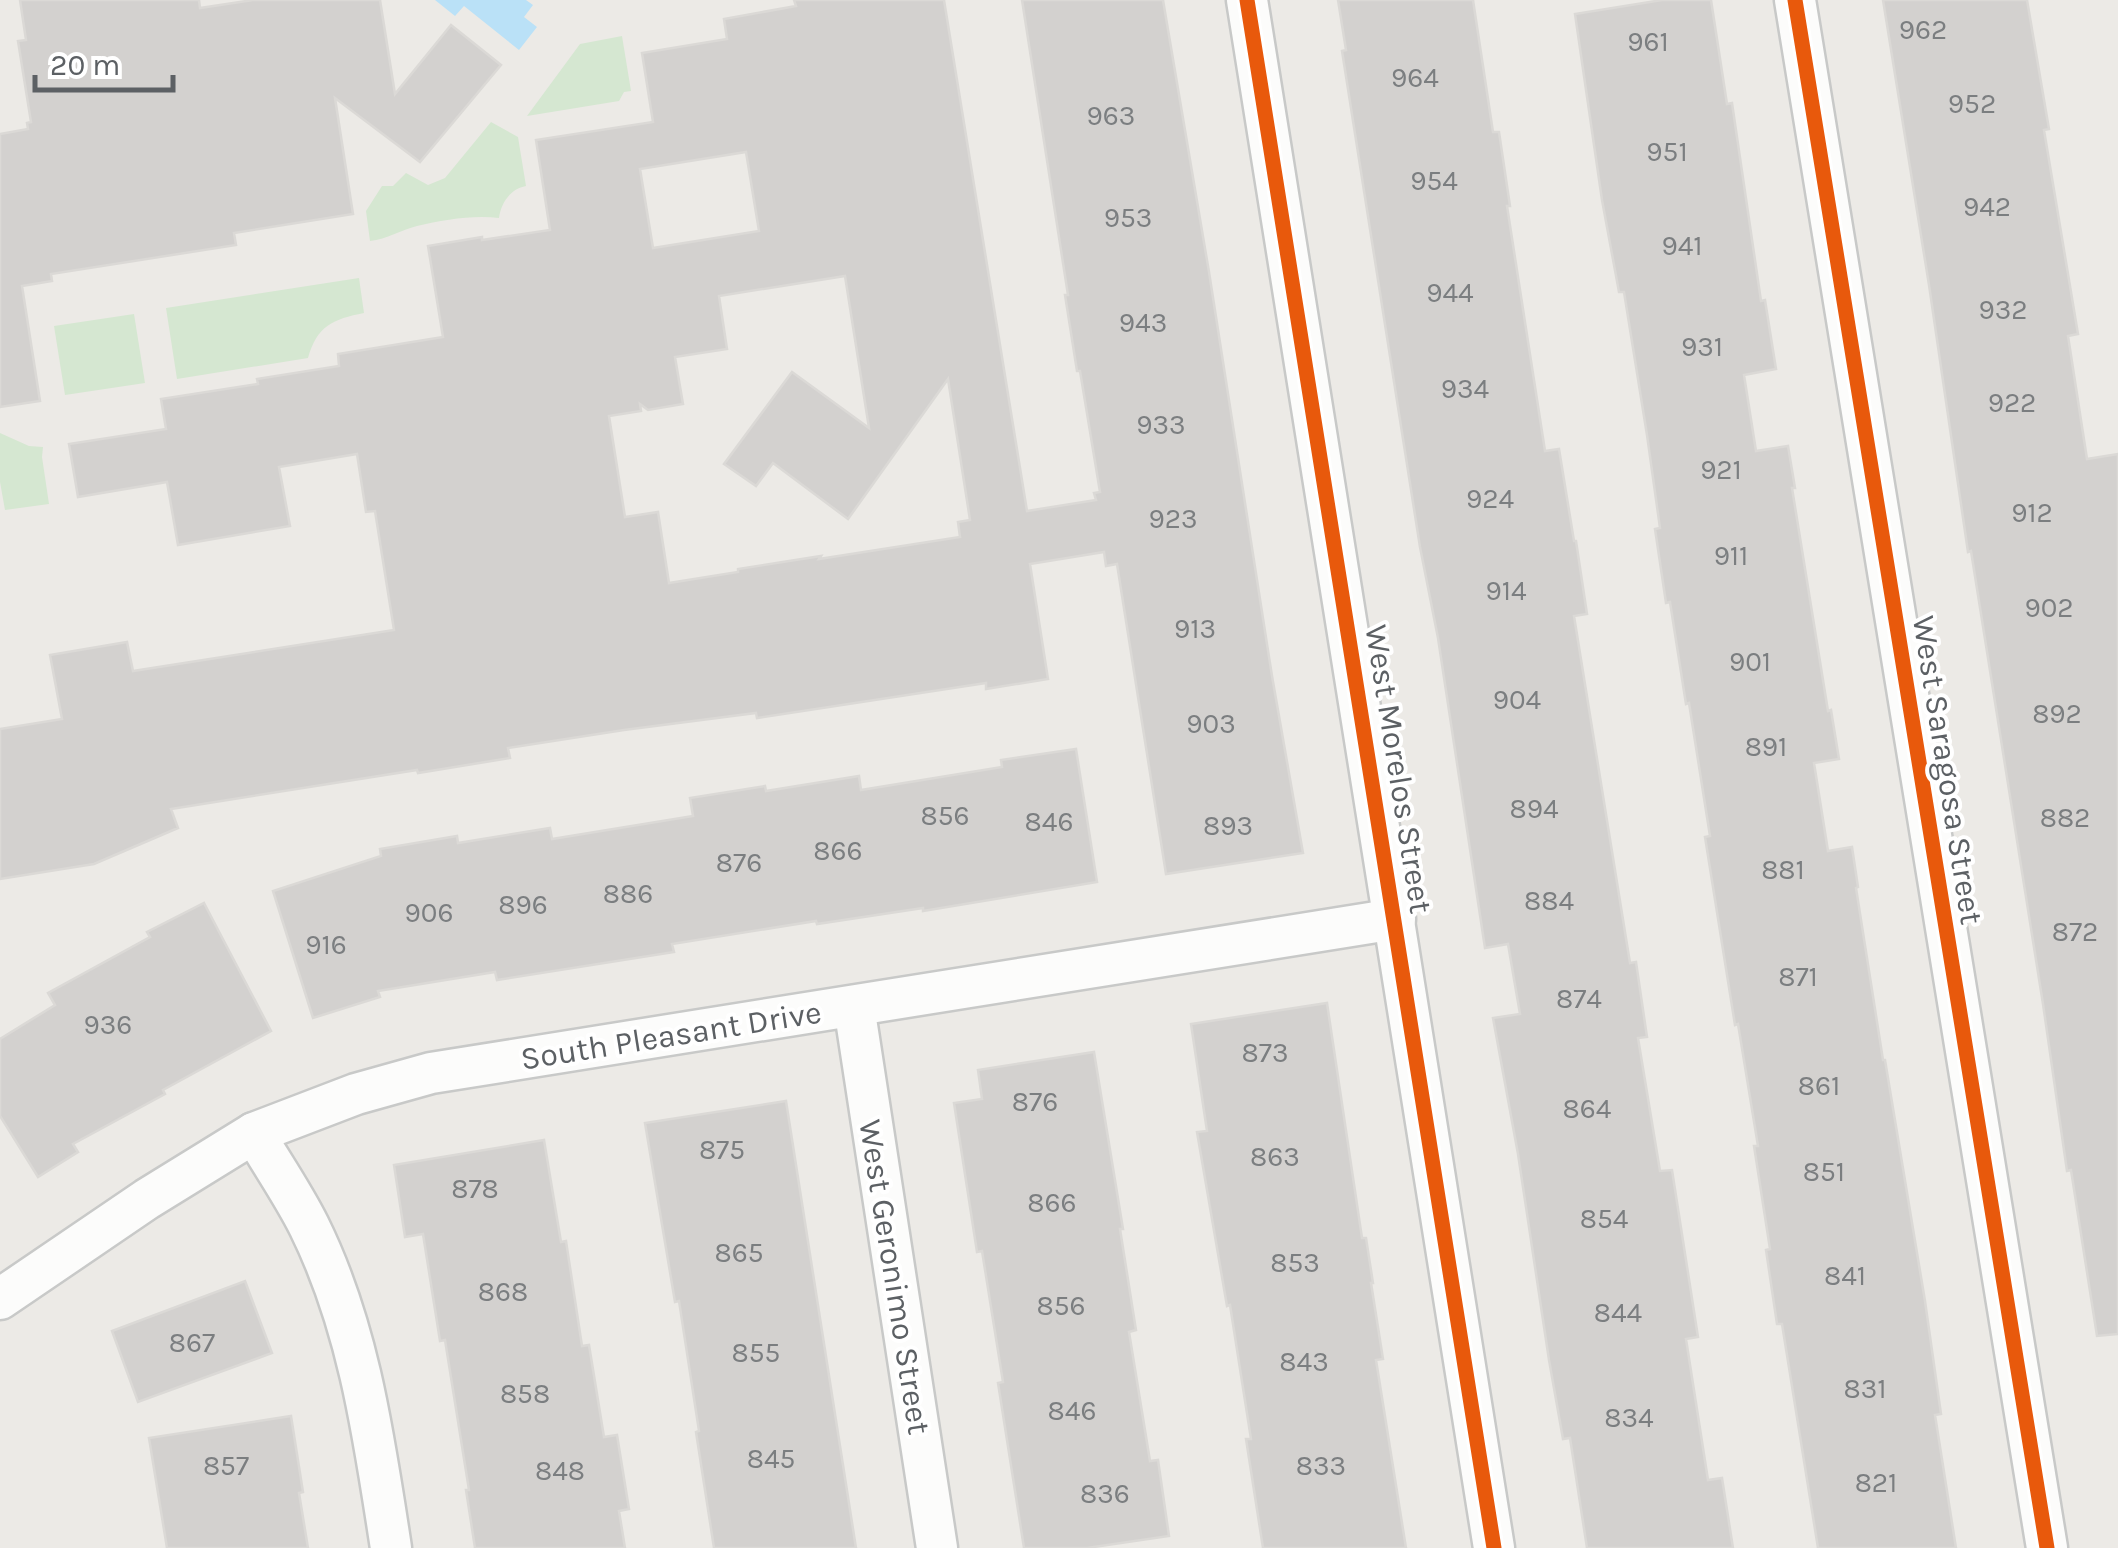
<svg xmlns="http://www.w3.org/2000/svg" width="2118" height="1548" viewBox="0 0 2118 1548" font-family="Karla,sans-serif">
	<rect width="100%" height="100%" fill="#eceae6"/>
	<g fill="#d5e7d1">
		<path d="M622 36 631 91 624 92 619 101 527 116 580 44Z"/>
		<path d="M491 122 518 137 526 186C510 189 501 203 499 218 472 215 443 220 417 226 401 230 387 239 370 241L366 211 382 186H393L406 173 428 185 445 178Z"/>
		<path d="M359 278 364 313C333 319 317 326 308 358L177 379 166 308Z"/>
		<path d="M134 314 145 383 65 395 54 326Z"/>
		<path d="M0 433 29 446 43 447 42 457 49 504 5 510 0 482Z"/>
	</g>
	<path fill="#bae1f7" d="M435 0H526L533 5 524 17 537 27 519 50 464 6 455 16Z"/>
	<g fill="#d3d1cf" stroke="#dbd9d6" stroke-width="2.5" fill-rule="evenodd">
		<path d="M20 0H199L200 8 253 0H380L395 94 451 25 501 65 420 162 335 98 353 214 234 233 236 245 51 274 52 281 22 286 40 401 0 407V134L28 129 27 123 31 122 18 41 26 40Z"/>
		<path d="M794 0H944L1027 511 1096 500 1094 493 1100 492 1080 371H1077L1065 295H1068L1022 0H1163L1209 272 1272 676 1303 853 1166 874 1117 564 1106 566 1104 552 1030 564 1048 679 986 689V683L757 718 756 713 624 730 508 748 510 758 418 773 417 770 171 809 178 828 94 864 0 879V729L62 719 50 655 127 642 133 671 394 630 375 511 366 512 357 454 279 467 290 526 178 545 167 482 78 497 69 444 166 429 161 399 258 384 257 379 339 366 338 354 443 337 428 246 482 237V240L550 230 536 140 653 122 642 53 727 39 724 19 796 6ZM746 152 759 231 653 248 640 169ZM845 276 869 428 792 372 724 464 756 486 773 463 848 519 948 379 970 520 958 522 960 537 819 559 821 556 738 569V572L669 583 658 512 625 517 609 416 641 411 640 404 648 410 683 404 675 357 727 349 719 296Z"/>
		<path d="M1338 0H1473L1493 132H1499L1510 206H1507L1545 451 1559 449 1574 541H1576L1587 614 1574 616 1630 963 1636 962 1647 1037 1638 1038 1660 1171 1672 1170 1698 1337 1686 1339 1708 1480 1722 1478 1733 1548H1587L1570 1438 1563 1439 1549 1360 1518 1154 1493 1018 1520 1014 1508 944 1485 948 1438 638 1420 547 1342 51 1346 50Z"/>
		<path d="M1662 0H1711L1727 104 1732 103 1761 301 1765 300 1776 369 1744 375 1756 451 1788 446 1795 488H1792L1828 711 1831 710 1839 759 1814 763 1828 851 1852 847 1858 887 1856 888 1883 1060H1885L1925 1301 1941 1414 1935 1415 1956 1548H1818L1782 1324H1777L1766 1250 1770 1249 1754 1146H1758L1738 1024 1735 1025 1705 837 1710 836 1689 703 1686 704 1670 602 1666 603 1655 529 1660 528 1647 435 1624 292H1619L1602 200 1575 14Z"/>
		<path d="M1883 0H2027L2049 129 2044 130 2078 334 2068 336 2087 459 2118 454V1334L2097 1336 2071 1170 2067 1171 2043 1004 1971 551 1968 552 1929 285Z"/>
		<path d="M1076 749 1097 882 923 911V908L817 924 816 921 672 944 674 952 497 980 495 972 378 991 380 997 313 1018 273 891 381 856 380 849 457 836 458 843 550 828 552 839 693 816 690 798 765 786 766 791 859 776 861 790 1002 767 1001 760Z"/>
		<path d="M204 903 271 1031 163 1090 165 1094 73 1144 78 1152 38 1177 0 1116V1039L55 1005 48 993 150 937 147 932Z"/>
		<path d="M1327 1003 1362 1238H1366L1373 1283H1371L1383 1359 1376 1360 1406 1548H1263L1246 1439H1251L1230 1305 1227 1306 1197 1132 1207 1131 1191 1024Z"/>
		<path d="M1094 1052 1123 1229H1120L1136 1330 1129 1332 1150 1461 1158 1460 1169 1536 1087 1548H1024L998 1383 1003 1382 982 1251 977 1252 954 1103 982 1099 978 1070Z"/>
		<path d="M786 1101 856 1548H714L696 1432 699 1431 679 1301 675 1302 645 1123Z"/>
		<path d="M544 1140 561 1242 566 1241 582 1346 589 1345 604 1437 617 1435 629 1509 619 1511 625 1548H475L466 1490H469L445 1340 440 1341 423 1234 405 1237 394 1165Z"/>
		<path d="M245 1281 272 1353 138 1402 112 1331Z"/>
		<path d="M291 1416 303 1492 299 1493 308 1548H167L149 1438Z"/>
	</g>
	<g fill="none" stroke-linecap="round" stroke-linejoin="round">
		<g stroke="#c8c9c8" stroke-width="45">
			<g id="minor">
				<path d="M1247 0 1494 1548"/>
				<path d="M1795 0 2047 1548"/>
				<path d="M854 1006 937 1548"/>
				<path d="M254 1133C272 1164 293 1194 309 1226 359 1327 374 1438 391 1548"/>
				<path d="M0 1299 147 1199 254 1133 356 1094 431 1073 1395 919"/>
			</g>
		</g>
		<use href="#minor" stroke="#fcfcfb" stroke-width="40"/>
		<g stroke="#fff" stroke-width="21">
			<g id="cycleway">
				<path d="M1247 0 1494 1548"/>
				<path d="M1795 0 2047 1548"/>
			</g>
		</g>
		<use href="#cycleway" stroke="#e8590c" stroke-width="15"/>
	</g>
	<g text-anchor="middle" stroke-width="8" stroke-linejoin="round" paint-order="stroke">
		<g font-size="28" fill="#7b7e80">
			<text x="1923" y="39">962</text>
			<text x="1648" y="51">961</text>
			<text x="1415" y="87">964</text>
			<text x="1972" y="113">952</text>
			<text x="1111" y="125">963</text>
			<text x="1667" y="161">951</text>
			<text x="1434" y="190">954</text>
			<text x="1987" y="216">942</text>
			<text x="1128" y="227">953</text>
			<text x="1682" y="255">941</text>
			<text x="1450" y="302">944</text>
			<text x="2003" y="319">932</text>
			<text x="1143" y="332">943</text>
			<text x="1702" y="356">931</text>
			<text x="1465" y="398">934</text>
			<text x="2012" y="412">922</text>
			<text x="1161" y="434">933</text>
			<text x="1721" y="479">921</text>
			<text x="1490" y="508">924</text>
			<text x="2032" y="522">912</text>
			<text x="1173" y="528">923</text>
			<text x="1731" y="565">911</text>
			<text x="1506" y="600">914</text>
			<text x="2049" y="617">902</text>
			<text x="1195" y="638">913</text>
			<text x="1750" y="671">901</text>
			<text x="1517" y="709">904</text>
			<text x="2057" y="723">892</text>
			<text x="1211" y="733">903</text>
			<text x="1766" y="756">891</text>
			<text x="1534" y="818">894</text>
			<text x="945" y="825">856</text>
			<text x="2065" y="827">882</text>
			<text x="1049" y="831">846</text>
			<text x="1228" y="835">893</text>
			<text x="838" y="860">866</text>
			<text x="739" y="872">876</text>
			<text x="1783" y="879">881</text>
			<text x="628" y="903">886</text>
			<text x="1549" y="910">884</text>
			<text x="523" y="914">896</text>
			<text x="429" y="922">906</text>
			<text x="2075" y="941">872</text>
			<text x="326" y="954">916</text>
			<text x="1798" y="986">871</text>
			<text x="1579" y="1008">874</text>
			<text x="108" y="1034">936</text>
			<text x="1265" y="1062">873</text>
			<text x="1819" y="1095">861</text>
			<text x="1035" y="1111">876</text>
			<text x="1587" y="1118">864</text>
			<text x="722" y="1159">875</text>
			<text x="1275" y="1166">863</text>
			<text x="1824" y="1181">851</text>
			<text x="475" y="1198">878</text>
			<text x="1052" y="1212">866</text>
			<text x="1604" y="1228">854</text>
			<text x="739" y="1262">865</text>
			<text x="1295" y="1272">853</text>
			<text x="1845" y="1285">841</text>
			<text x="503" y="1301">868</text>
			<text x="1061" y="1315">856</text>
			<text x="1618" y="1322">844</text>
			<text x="192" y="1352">867</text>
			<text x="756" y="1362">855</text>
			<text x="1304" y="1371">843</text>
			<text x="1865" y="1398">831</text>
			<text x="525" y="1403">858</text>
			<text x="1072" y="1420">846</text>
			<text x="1629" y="1427">834</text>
			<text x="771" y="1468">845</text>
			<text x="226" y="1475">857</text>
			<text x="1321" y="1475">833</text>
			<text x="560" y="1480">848</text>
			<text x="1876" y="1492">821</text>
			<text x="1105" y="1503">836</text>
		</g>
		<g font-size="32" fill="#5c6064" stroke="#fff">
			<text transform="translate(1399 769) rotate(81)" y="11">West Morelos Street</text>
			<text transform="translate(1948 770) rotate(81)" y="11">West Saragosa Street</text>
			<text transform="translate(671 1035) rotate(-9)" y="11">South Pleasant Drive</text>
			<text transform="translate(895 1277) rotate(81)" y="11">West Geronimo Street</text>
		</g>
	</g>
	<path d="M35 75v15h138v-15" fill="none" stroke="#5c6064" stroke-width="5"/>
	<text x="50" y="75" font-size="30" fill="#5c6064" stroke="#ffffff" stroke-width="8" paint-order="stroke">20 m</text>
</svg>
